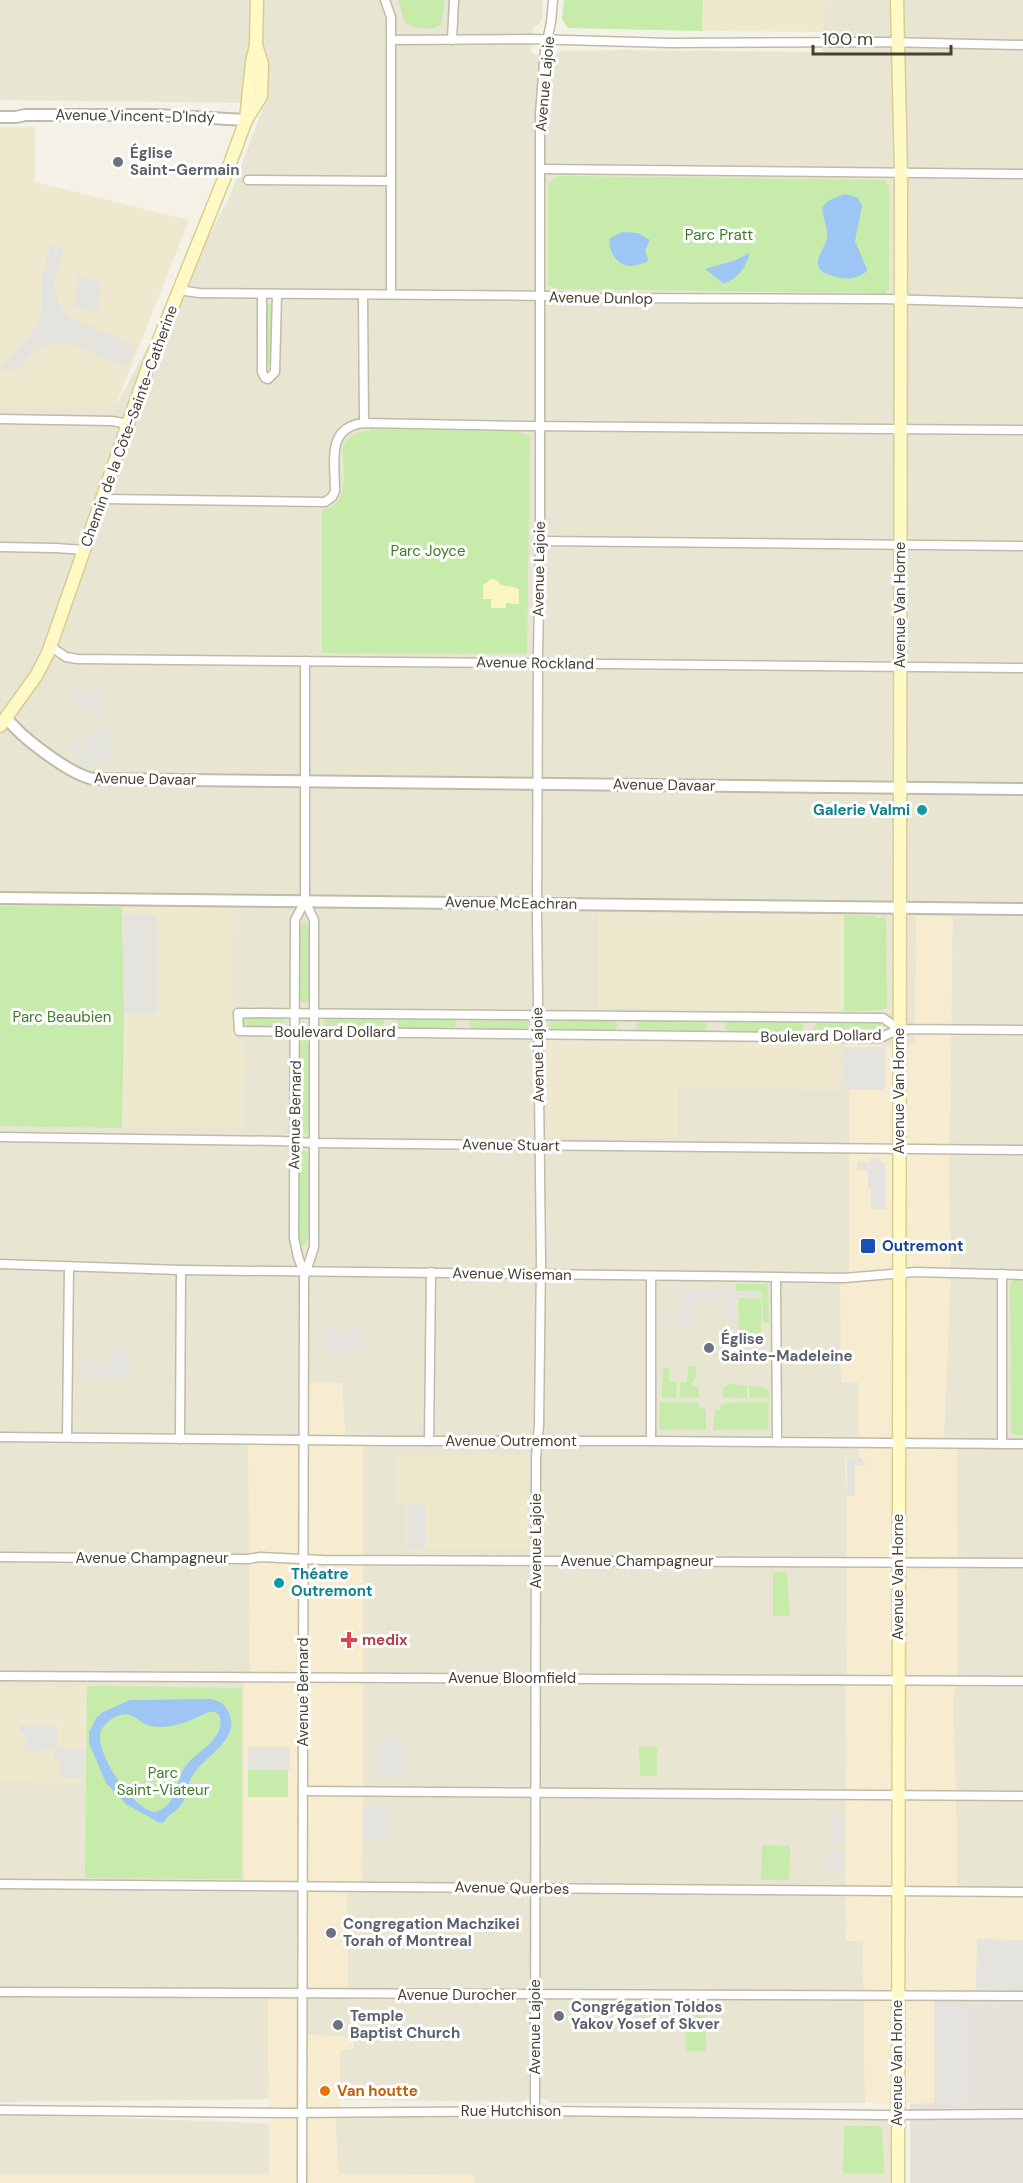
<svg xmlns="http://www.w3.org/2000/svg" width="1023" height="2183" viewBox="0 0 1023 2183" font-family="'DM Sans',sans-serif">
	<rect width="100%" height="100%" fill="#f4f2e6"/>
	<g fill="#e8e5d3">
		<path d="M0 0H543L542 19 539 24 533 28 531 52 536 55H555L560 51 621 50 823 52 824 0H1023V1897L957 1895 846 1941 863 1940 865 2103H551L546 2099H527L521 2102 285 2099 0 2102V407H115L229 198 265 103 0 100Z"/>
		<path d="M291 2112 897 2115 898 2183H474V2175L0 2174V2114L289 2124Z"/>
	</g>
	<g fill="#f7eccf">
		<path d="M916 916 953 917 949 1186 951 1263 944 1443 957 1444 958 1681 953 1697 957 1833V1895L1023 1897V2001L934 1999V2104L865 2103 863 1941H846L845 1891 847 1511 845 1457H859L858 1382H841L840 1280H849V1090H843L844 1045H882L885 1047 915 1044Z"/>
		<path d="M304 1383H342L346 1440 363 1441V1792L362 1887 347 1888 348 1996 302 1994 303 2034 354 2037V2049L341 2050 340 2057V2099L336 2129 339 2174 474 2175V2183H0V2174H269L268 1995 300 1994 303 1887H244V1677H250L248 1439 304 1440Z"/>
	</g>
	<path fill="#e6e2db" d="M934 1999 1023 2001V2183H910V2104L934 2103Z"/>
	<g fill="#eee9ce">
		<path d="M703 0H825L824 32 702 31Z"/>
		<path d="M0 127H35V182L189 220 115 407H0Z"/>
		<path d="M122 907 233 909 232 1003 236 1004 237 1042H245L243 1128H122L124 1013Z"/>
		<path d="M598 913 844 915V1011L598 1008Z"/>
		<path d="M549 1041 841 1044 840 1090 678 1088V1138L552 1137 547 1132V1042Z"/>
		<path d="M397 1455H529L527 1549 405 1550V1502H396Z"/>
		<path d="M0 1686H87L85 1783 0 1782Z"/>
	</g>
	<g fill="#c6ebab">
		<path d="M398 0H445L441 24C435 29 430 29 423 28 399 27 406 18 398 0Z"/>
		<path d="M564 0H703L702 31 568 28 562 19Z"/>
		<path d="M558 176 885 180 889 186V289L885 293 553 289 548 284V184Z"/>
		<path d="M270 303 273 306V363L267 366 265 306Z"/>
		<path d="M370 429 514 431 530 436 527 654 322 653V510C351 505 343 471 343 448 347 435 357 431 370 431Z"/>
		<path d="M0 906 122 907 124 1013 122 1128 0 1126Z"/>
		<path d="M844 915 876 916 877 918H882V916L886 919 887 1005 884 1010 844 1011Z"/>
		<path d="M304 920C315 929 311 982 311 998L307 1003 304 1004 298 997C299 979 293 934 304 920Z"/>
		<path d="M284 1016V1026L282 1027 246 1026 242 1021 243 1017Z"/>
		<path d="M326 1016 380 1017 385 1022 380 1028H328L323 1023Z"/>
		<path d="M397 1018H454L457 1023 453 1029 400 1028 396 1025Z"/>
		<path d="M471 1018 526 1019 530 1024 526 1030H473L468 1023Z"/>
		<path d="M552 1019H614L618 1025 614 1031 553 1030 548 1026Z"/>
		<path d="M639 1020H703L708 1026 703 1032 641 1031 637 1029 636 1025Z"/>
		<path d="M730 1020 800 1021 805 1027 800 1033H730L725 1028 726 1023Z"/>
		<path d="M819 1021 880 1022 884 1027 880 1033H819L814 1030V1026Z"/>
		<path d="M305 1040 311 1046 310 1130 304 1134 298 1129V1045L301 1041Z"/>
		<path d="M305 1150 310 1156C310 1173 315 1239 303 1247 294 1235 298 1175 298 1156L301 1152Z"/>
		<path d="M1015 1279 1023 1280V1435H1014L1011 1431 1010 1283Z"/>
		<path d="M736 1284H768L769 1323H763L762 1291H736Z"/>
		<path d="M738 1298H761V1336H754L753 1339H739Z"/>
		<path d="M688 1366H696V1377L691 1383 694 1386 698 1387 699 1397 680 1398V1382H687Z"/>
		<path d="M663 1368H669L670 1382H677L676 1398H662Z"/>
		<path d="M730 1384 747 1386V1398L723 1397V1388Z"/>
		<path d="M749 1386 761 1387 769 1391V1398H750Z"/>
		<path d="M660 1402 699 1403V1407L706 1410V1430H661L659 1427Z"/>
		<path d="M769 1402 768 1428 766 1430H713L715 1410H719L722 1403Z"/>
		<path d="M773 1572H787L790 1616H773Z"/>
		<path d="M87 1686 242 1688V1879L85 1878Z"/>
		<path d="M639 1747H657V1776H640Z"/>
		<rect x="248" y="1770" width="40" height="27"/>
		<path d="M762 1845 790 1846 789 1880H761Z"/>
		<path d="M685 2005H705L706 2051H686Z"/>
		<path d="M844 2126H879L882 2128 884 2173H843Z"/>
	</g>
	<path fill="#fbf6bf" d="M491 579 497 580C502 590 512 584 519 590V604L506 603V608H491V599H483V585Z"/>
	<g fill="#e5e3de">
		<path d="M52 244 64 249 54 280 60 305 69 317 136 345 127 368 81 348 67 343H56L48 345 31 355 16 373 0 368 33 332 38 322 42 306V280L46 262Z"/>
		<path d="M77 273 101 283 99 313 75 307Z"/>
		<path d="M73 692H102L101 711H73Z"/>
		<path d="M109 729V763L85 767 71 750 77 743 81 746 83 743 81 742 92 731Z"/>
		<path d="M150 913 157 917V1013H124L122 914Z"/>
		<path d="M844 1047H885V1090H843Z"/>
		<path d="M870 1158H881V1163H885V1209H871V1188H868V1171L857 1170V1162L870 1163Z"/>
		<path d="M729 1287H736V1292L762 1291V1296L736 1297V1323L723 1321V1301H699L694 1305 692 1327H665V1318H677L680 1315 679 1290 729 1289Z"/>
		<path d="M326 1330H363V1354L326 1353Z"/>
		<path d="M130 1349V1378H81V1361H94V1366H99L100 1362 110 1361V1350Z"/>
		<path d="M847 1458H861L866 1465H855V1496H847Z"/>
		<rect x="407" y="1505" width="18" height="43"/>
		<path d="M20 1725H57V1748L85 1749 84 1779 59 1778V1759H54V1750L25 1752V1733H20Z"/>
		<path d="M380 1740H407L408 1777H380Z"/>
		<rect x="248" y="1747" width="42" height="23"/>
		<path d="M390 1807V1839L364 1840V1808Z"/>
		<rect x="829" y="1814" width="13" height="30"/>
		<rect x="828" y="1850" width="14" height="24"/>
		<path d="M977 1939 1023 1940V1993L976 1992Z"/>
		<path d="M936 2008H969L968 2103H937Z"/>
	</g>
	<g fill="#9ec6f5" fill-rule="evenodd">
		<path d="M845 194 858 198 862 206 855 241 867 269V271C853 282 842 279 827 274 822 272 819 270 818 264 817 254 826 247 827 237 829 215 807 206 845 194Z"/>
		<path d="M622 232 638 233 650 240 645 251 648 259 647 262C643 263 637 265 632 266 618 267 607 251 610 238Z"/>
		<path d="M749 253C748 266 735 282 723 283L705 269 736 260Z"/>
		<path d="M210 1699C218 1700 224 1703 228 1711 242 1738 208 1754 195 1772 187 1781 188 1792 183 1802 178 1811 168 1814 164 1822L160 1823 126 1804 106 1783 89 1743V1732L97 1717 103 1712 130 1700ZM209 1712H215L219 1715C228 1738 195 1752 185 1767 174 1783 177 1808 154 1812 132 1807 99 1759 100 1736 100 1728 107 1722 113 1718 134 1707 136 1723 151 1726 172 1730 191 1720 209 1712Z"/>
	</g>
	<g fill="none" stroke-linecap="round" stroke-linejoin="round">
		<g stroke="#c0bba8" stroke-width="11">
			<g id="minor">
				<path d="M385 0 391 17V294"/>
				<path d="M391 40 530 39 670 43 885 42 1023 45"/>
				<path d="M452 40 454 0"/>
				<path d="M541 169 1023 174"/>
				<path d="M248 180 391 181"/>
				<path d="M179 290 199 293 555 296 570 298 884 299 1023 303"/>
				<path d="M262 294V372L265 378 268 379 275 372 277 294"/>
				<path d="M363 295 364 423"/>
				<path d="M0 419 112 421 128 424"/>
				<path d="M102 499 325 502 332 497 335 491C335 462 326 427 364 423L525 426 1023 430"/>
				<path d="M540 541 1023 546"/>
				<path d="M0 547 56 548 84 550"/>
				<path d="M50 646 66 657 77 659 1023 668"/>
				<path d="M899 1029 883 1018 238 1013 239 1031 880 1038 899 1029 1023 1030"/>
				<path d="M0 1137 281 1141 314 1143 1023 1150"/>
				<path d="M0 1264 181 1270 776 1277 844 1278 915 1272 1023 1275"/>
				<path d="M304 1272 298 1257 294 1238 295 920 305 901V661"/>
				<path d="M1002 1274V1444"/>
				<path d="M776 1277 777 1441"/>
				<path d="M0 1437 395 1441H651L1023 1444"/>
				<path d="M67 1437 69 1267"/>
				<path d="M180 1439 181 1270"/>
				<path d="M429 1441 431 1272"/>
				<path d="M651 1441V1276"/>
				<path d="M0 1557 248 1559 260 1557 322 1560 1023 1563"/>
				<path d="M0 1676 1023 1681"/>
				<path d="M303 1791 1023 1796"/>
				<path d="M0 1884 1023 1892"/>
				<path d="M0 1992 1023 1996"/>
				<path d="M0 2110 287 2113 545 2111 882 2115 1023 2114"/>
				<path d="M535 2111 536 1457 539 1426 541 1259 537 917 538 652 540 553V113L545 51 551 22 553 0"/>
				<path d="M302 2183 304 1278 314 1247V920L305 901"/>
			</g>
		</g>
		<g stroke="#c0bba8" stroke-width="14">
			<g id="tertiary">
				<path d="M0 117H16L25 115H158L246 120"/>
				<path d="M6 717C19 736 72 776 94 779L1023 789"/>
				<path d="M0 898 1023 909"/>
			</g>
		</g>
		<g stroke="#d7ce92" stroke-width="15">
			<g id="secondary">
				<path d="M897 0 901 173 898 2183"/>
				<path d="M246 120 252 62 256 45 257 0"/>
				<path d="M0 726 36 676 48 653 148 367 228 169 246 120 261 96 262 64 256 45"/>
			</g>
		</g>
		<use href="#minor" stroke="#fff" stroke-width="8"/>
		<use href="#tertiary" stroke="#fff" stroke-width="10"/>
		<use href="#secondary" stroke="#fff9c5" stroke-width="12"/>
	</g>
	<g fill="#6b7280" stroke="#fff" stroke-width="2">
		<circle cx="118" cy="162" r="6"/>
		<circle cx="709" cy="1348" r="6"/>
		<circle cx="331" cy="1933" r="6"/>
		<circle cx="559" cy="2016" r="6"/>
		<circle cx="338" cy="2025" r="6"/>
	</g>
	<g fill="#0f9aa8" stroke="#fff" stroke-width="2">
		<circle cx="922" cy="810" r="6"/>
		<circle cx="279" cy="1583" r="6"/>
	</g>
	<rect fill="#1a4fb4" stroke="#fff" stroke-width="2" x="860" y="1238" width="16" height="16" rx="3"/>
	<path fill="#e0444e" stroke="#fff" stroke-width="2" d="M346 1631h6v6h6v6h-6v6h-6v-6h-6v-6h6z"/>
	<circle fill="#e8710a" stroke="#fff" stroke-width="2" cx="325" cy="2091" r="6"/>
	<g text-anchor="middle" stroke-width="6" stroke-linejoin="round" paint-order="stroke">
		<g font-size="15" fill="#474235" stroke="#fff">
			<text transform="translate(545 84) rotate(-85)" y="5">Avenue Lajoie</text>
			<text transform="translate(135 116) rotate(1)" y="5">Avenue Vincent-D'Indy</text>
			<text transform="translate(601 298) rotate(1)" y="5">Avenue Dunlop</text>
			<text transform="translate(129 426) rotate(-70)" y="5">Chemin de la Côte-Sainte-Catherine</text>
			<text transform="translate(539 569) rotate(-89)" y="5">Avenue Lajoie</text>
			<text transform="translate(900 605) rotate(-90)" y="5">Avenue Van Horne</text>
			<text transform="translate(535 663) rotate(1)" y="5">Avenue Rockland</text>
			<text transform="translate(145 779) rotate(1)" y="5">Avenue Davaar</text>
			<text transform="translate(664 785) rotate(1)" y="5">Avenue Davaar</text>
			<text transform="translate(511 903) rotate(1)" y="5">Avenue McEachran</text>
			<text x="335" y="1037">Boulevard Dollard</text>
			<text transform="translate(821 1036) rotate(-1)" y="5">Boulevard Dollard</text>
			<text transform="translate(538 1055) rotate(-91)" y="5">Avenue Lajoie</text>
			<text transform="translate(899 1091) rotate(-90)" y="5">Avenue Van Horne</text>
			<text transform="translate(295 1115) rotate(-89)" y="5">Avenue Bernard</text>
			<text transform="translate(511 1145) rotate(1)" y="5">Avenue Stuart</text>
			<text transform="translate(512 1274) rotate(1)" y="5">Avenue Wiseman</text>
			<text x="511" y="1446">Avenue Outremont</text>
			<text transform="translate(536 1541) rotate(-90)" y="5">Avenue Lajoie</text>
			<text x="152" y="1563">Avenue Champagneur</text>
			<text x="637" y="1566">Avenue Champagneur</text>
			<text transform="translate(898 1577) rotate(-90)" y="5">Avenue Van Horne</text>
			<text x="512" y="1683">Avenue Bloomfield</text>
			<text transform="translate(303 1692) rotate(-90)" y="5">Avenue Bernard</text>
			<text transform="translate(512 1888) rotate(1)" y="5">Avenue Querbes</text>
			<text x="457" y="2000">Avenue Durocher</text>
			<text transform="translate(535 2027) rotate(-90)" y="5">Avenue Lajoie</text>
			<text transform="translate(897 2063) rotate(-90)" y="5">Avenue Van Horne</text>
			<text x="511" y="2116">Rue Hutchison</text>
		</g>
		<g font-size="15" font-weight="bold" fill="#5b616d" stroke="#fff" text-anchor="start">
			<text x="130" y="158">Église<tspan x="130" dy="17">Saint-Germain</tspan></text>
			<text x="721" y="1344">Église<tspan x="721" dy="17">Sainte-Madeleine</tspan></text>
			<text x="343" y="1929">Congregation Machzikei<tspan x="343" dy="17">Torah of Montreal</tspan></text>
			<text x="571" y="2012">Congrégation Toldos<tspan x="571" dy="17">Yakov Yosef of Skver</tspan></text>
			<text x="350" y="2021">Temple<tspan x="350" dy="17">Baptist Church</tspan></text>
		</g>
		<g font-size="15" fill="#3a7d24" stroke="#fff">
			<text x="719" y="240">Parc Pratt</text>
			<text x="428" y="556">Parc Joyce</text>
			<text x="62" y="1022">Parc Beaubien</text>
			<text x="163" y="1778">Parc<tspan x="163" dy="17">Saint-Viateur</tspan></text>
		</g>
		<g font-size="15" font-weight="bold" fill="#0d838f" stroke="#fff" text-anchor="end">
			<text x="910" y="815">Galerie Valmi</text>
			<text x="291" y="1579" text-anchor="start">Théatre<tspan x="291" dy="17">Outremont</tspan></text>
		</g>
		<g font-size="15" font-weight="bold" fill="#164399" stroke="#fff" text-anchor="start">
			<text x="882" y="1251">Outremont</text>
		</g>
		<g font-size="15" font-weight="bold" fill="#be3a42" stroke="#fff" text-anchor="start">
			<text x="362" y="1645">medix</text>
		</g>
		<g font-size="15" font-weight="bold" fill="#c56008" stroke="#fff" text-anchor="start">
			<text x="337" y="2096">Van houtte</text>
		</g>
	</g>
	<path d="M813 45v9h138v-9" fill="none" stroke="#474235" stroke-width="3"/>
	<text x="822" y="45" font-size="18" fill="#474235" stroke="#ffffff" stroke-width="4.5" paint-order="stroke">100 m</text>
</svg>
